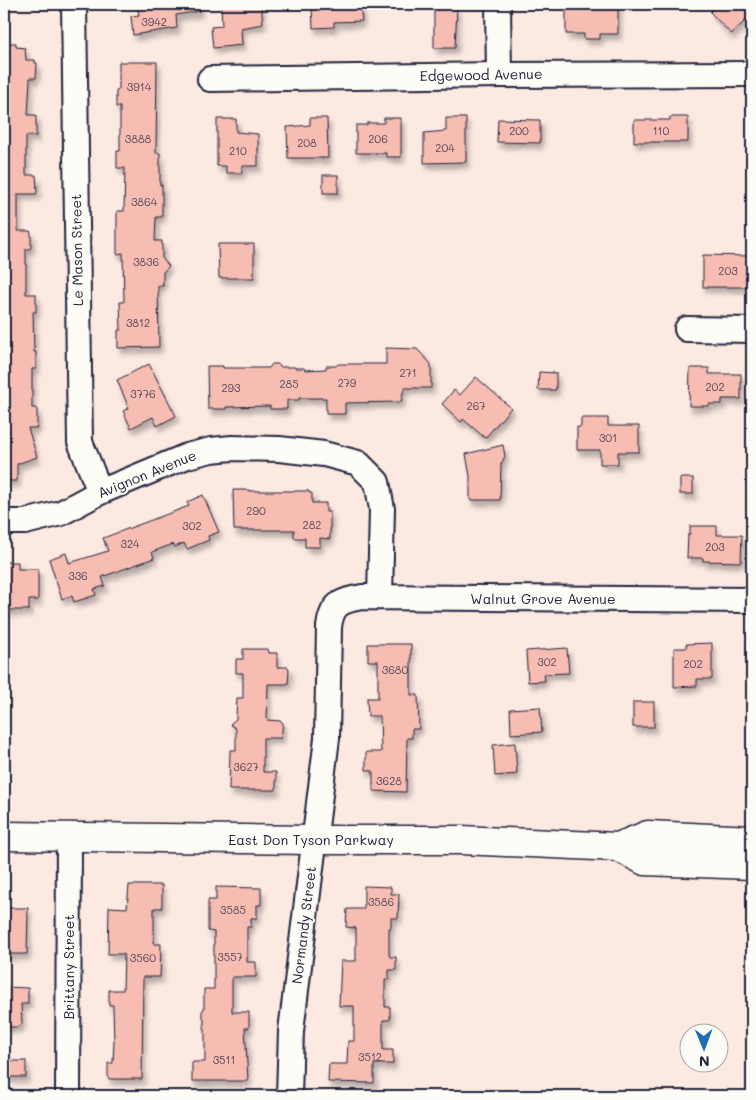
<svg xmlns="http://www.w3.org/2000/svg" width="756" height="1100" viewBox="0 0 756 1100" font-family="Mali,sans-serif">
	<defs>
		<filter id="shadow"><feDropShadow dx="3" dy="5.5" stdDeviation="2.5" flood-color="#0004"/></filter>
	</defs>
	<rect width="100%" height="100%" fill="#fbe9e2"/>
	<filter id="ink" filterUnits="userSpaceOnUse"><feTurbulence type="fractalNoise" baseFrequency=".02" numOctaves="2"/><feDisplacementMap in="SourceGraphic" scale="10" xChannelSelector="R" yChannelSelector="G"/><feConvolveMatrix kernelMatrix="1 2 1 2 8 2 1 2 1" color-interpolation-filters="sRGB"/></filter>
	<g filter="url(#ink)">
		<g fill="#f7bcb2" stroke="#22223b" filter="url(#shadow)">
			<path d="M137 4H199L200 11 176 15 177 28 133 35 131 16 139 15Z"/>
			<path d="M221 4H261L263 24 241 28 242 45 213 48 211 27 222 26Z"/>
			<path d="M312 4H360L362 21 334 22V27L313 28Z"/>
			<path d="M566 4H618V34H600V39H584V34H566Z"/>
			<path d="M718 4H752V30L745 21 731 34 710 12Z"/>
			<path d="M434 8H457L455 48H434Z"/>
			<path d="M4 43H16V47L25 48 26 60H35V63H37L36 78H30L28 115H36V136H26V175H36L37 191 36 194H18V231H30L31 233V247L30 249H26V294H36V312H33L34 352H36V369H32V408H37V428H28L37 457 17 464V481H4Z"/>
			<path d="M119 62H157L156 153H160V185H162V217H156L155 241H162V258L169 266 163 272V286H158L159 347 118 348V330H121L120 302H124L123 253 117 254V211H124L125 168H117V151H120V107H116V90L119 89Z"/>
			<path d="M670 117H688V142H634V120H670Z"/>
			<path d="M310 118H327L328 158H288L287 127 310 125Z"/>
			<path d="M384 118H401V157H386V153H356V125H367V123H384Z"/>
			<path d="M446 118H466V162L424 163V133L446 131Z"/>
			<path d="M217 119H236V132L258 134V166H242V173H226V166H217Z"/>
			<path d="M498 119 540 120V143L497 142Z"/>
			<rect x="323" y="175" width="15" height="18"/>
			<path d="M218 244H254V278H219Z"/>
			<path d="M703 255 752 256V287H703Z"/>
			<path d="M386 348 417 349 431 364V388H404L401 402 345 403V414H326V398H299V400H287V409H270V406L226 407V409H208L207 366H223V368H269L272 364H278L281 367H295V368H304L305 370 326 369V366H336L338 364H386Z"/>
			<path d="M149 364 176 416 157 426 153 417 131 428 123 411 129 408 117 380Z"/>
			<path d="M690 368H709V374H741V399H722V404H709V406H689Z"/>
			<path d="M539 372 556 373V390H538Z"/>
			<path d="M476 377 511 408 485 438 463 419 461 422 442 404 454 390 460 395Z"/>
			<path d="M581 418H608V426H639V452H618V464H600V450H577V427H581Z"/>
			<path d="M503 445 505 456 501 464 500 500H470V476L466 454Z"/>
			<rect x="680" y="478" width="13" height="16"/>
			<path d="M233 490H250V491H309V493H312V503H326V512H330V539L320 538V547H305V538H294V530H234Z"/>
			<path d="M203 495 219 532 208 536 209 540 187 549 184 543 175 547 173 544 152 552 154 558 102 577 105 586 94 589 96 595 74 602 72 596 62 599 49 559 66 553 69 563 108 551 103 538 189 506 187 502Z"/>
			<path d="M690 526H717V535H742L741 562 703 561V558H687L688 534H690Z"/>
			<path d="M4 562H18V569H38V600H29V610H4Z"/>
			<path d="M712 643V679H697V686L674 687V648H686V644Z"/>
			<path d="M368 644H411V695H418L419 729H412V738H407L406 792 373 791V771L366 770V752H381L380 716H368L367 698H378V661H368Z"/>
			<path d="M567 648 569 673 544 674 545 681 528 682 526 651Z"/>
			<path d="M243 649H268L269 653H277V667H288L289 669 288 684H268L267 720 281 721 283 723 281 738H263V772H276V790H229L230 750H236V729L230 724 236 719 237 698H243V673H236V659H243Z"/>
			<rect x="633" y="702" width="21" height="25"/>
			<path d="M540 707 542 732 511 734 510 709Z"/>
			<path d="M515 743 517 774 495 776 493 745Z"/>
			<path d="M129 885H162V908H154V944H161L160 977H143L142 1079H110L108 1078V1063H113L114 1042 113 1005H109V990H123L124 954H108L109 907 127 908Z"/>
			<path d="M364 886 391 887V894H399L398 918H391V928H389V954L390 957H396V970H389V979H385V1007H390V1020H383V1050H393V1064H374V1083L328 1082 329 1064H347L348 1041H354V1006H339L341 961H356V928L346 927 347 909H364Z"/>
			<path d="M216 887 261 888V905H257V918H251V927H247V962H256V977H232V1012H249V1028H245L248 1081H192V1062H205V1028H204V1018L202 1016V1011L204 1009V989H214V932L208 931V900H216Z"/>
			<path d="M4 908H28L27 954H4Z"/>
			<path d="M4 987 28 988V1004H21L22 1024 17 1027H4Z"/>
			<rect x="4" y="1061" width="22" height="16"/>
		</g>
		<g fill="none" stroke-linecap="round" stroke-linejoin="round">
			<g stroke="#22223b" stroke-width="28">
				<g id="minor">
					<path d="M74 4 80 442 100 492"/>
					<path d="M498 4 499 75"/>
					<path d="M210 79 499 75 752 74"/>
					<path d="M687 329 752 330"/>
					<path d="M4 522H25L61 513 100 492 187 456 211 450 232 448 279 449 324 454 358 463 377 482 382 509 380 597"/>
					<path d="M68 1096 69 838"/>
					<path d="M289 1096 291 1031 327 738 329 627C332 604 340 601 362 597L752 600"/>
				</g>
			</g>
			<g stroke="#22223b" stroke-width="31">
				<g id="major">
					<path d="M4 836 315 840H461L618 847 648 835 752 840"/>
					<path d="M618 847 645 861 752 865"/>
				</g>
			</g>
			<use href="#minor" stroke="#fdfcf7" stroke-width="24"/>
			<use href="#major" stroke="#fdfcf7" stroke-width="28"/>
		</g>
	</g>
	<g text-anchor="middle" stroke-width="4" stroke-linejoin="round" paint-order="stroke">
		<g font-size="11" fill="#574859">
			<text x="154" y="26">3942</text>
			<text x="139" y="91">3914</text>
			<text x="519" y="135">200</text>
			<text x="661" y="135">110</text>
			<text x="138" y="143">3888</text>
			<text x="378" y="143">206</text>
			<text x="307" y="147">208</text>
			<text x="445" y="152">204</text>
			<text x="238" y="155">210</text>
			<text x="144" y="206">3864</text>
			<text x="146" y="266">3836</text>
			<text x="728" y="275">203</text>
			<text x="138" y="327">3812</text>
			<text x="408" y="377">271</text>
			<text x="347" y="387">279</text>
			<text x="289" y="388">285</text>
			<text x="715" y="391">202</text>
			<text x="231" y="392">293</text>
			<text x="143" y="398">3776</text>
			<text x="476" y="410">267</text>
			<text x="608" y="442">301</text>
			<text x="256" y="515">290</text>
			<text x="312" y="529">282</text>
			<text x="192" y="530">302</text>
			<text x="130" y="548">324</text>
			<text x="715" y="551">203</text>
			<text x="78" y="580">336</text>
			<text x="547" y="666">302</text>
			<text x="693" y="668">202</text>
			<text x="395" y="674">3680</text>
			<text x="246" y="771">3627</text>
			<text x="389" y="785">3628</text>
			<text x="381" y="906">3586</text>
			<text x="233" y="914">3585</text>
			<text x="230" y="961">3557</text>
			<text x="143" y="962">3560</text>
			<text x="370" y="1061">3512</text>
			<text x="224" y="1064">3511</text>
		</g>
		<g font-size="14" fill="#22223b" stroke="#fdfcf7">
			<text transform="translate(481 75) rotate(-1)" y="5">Edgewood Avenue</text>
			<text transform="translate(77 250) rotate(-91)" y="5">Le Mason Street</text>
			<text transform="translate(147 474) rotate(-22)" y="5">Avignon Avenue</text>
			<text x="543" y="604">Walnut Grove Avenue</text>
			<text x="311" y="845">East Don Tyson Parkway</text>
			<text transform="translate(304 925) rotate(-83)" y="5">Normandy Street</text>
			<text transform="translate(69 967) rotate(-90)" y="5">Brittany Street</text>
		</g>
	</g>
	<rect width="756" height="1100" fill="none" stroke="#fdfcf7" stroke-width="20"/>
	<rect x="10" y="10" width="736" height="1080" fill="none" stroke="#22223b" stroke-width="2" filter="url(#ink)"/>
	<g transform="translate(704 1048) rotate(179)"><circle r="24" fill="#fdfcf7" stroke="#a5a5ac"/>
	<path d="M0-4L9 19L0 12L-9 19Z" fill="#1f6fb2"/>
	<text y="-8" font-size="14" font-weight="bold" text-anchor="middle" fill="#22223b">N</text>
	</g>
</svg>
